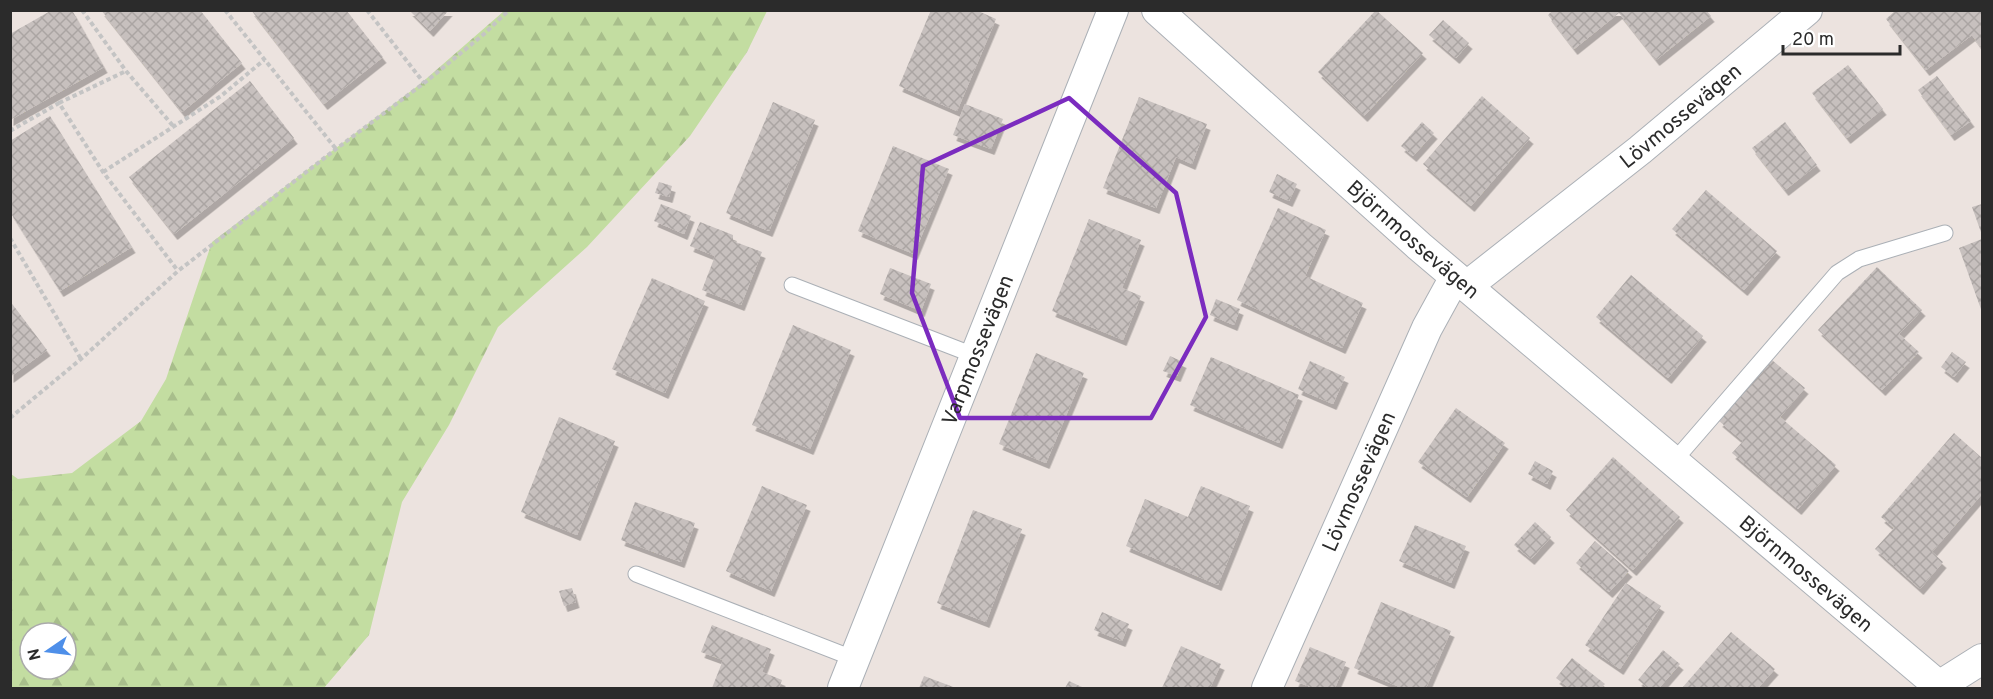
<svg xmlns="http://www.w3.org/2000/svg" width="1993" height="699" viewBox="0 0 1993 699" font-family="Overpass,sans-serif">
	<defs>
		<pattern id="forest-firs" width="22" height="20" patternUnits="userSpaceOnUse" patternTransform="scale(1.5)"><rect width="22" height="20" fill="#c3dda1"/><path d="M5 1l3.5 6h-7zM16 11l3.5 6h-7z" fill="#a8be8b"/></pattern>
		<pattern id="building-cross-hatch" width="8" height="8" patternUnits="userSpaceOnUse" patternTransform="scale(1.5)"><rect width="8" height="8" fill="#c7c0be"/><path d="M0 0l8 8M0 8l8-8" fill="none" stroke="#aba5a3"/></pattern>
		<filter id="shadow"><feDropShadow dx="3.5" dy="6" stdDeviation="0" flood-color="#0004"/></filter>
	</defs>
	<rect width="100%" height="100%" fill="#ece3df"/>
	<path fill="url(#forest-firs)" fill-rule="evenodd" d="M504 11H767L747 52 690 136 587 247 498 327 449 425 402 502 369 635 324 688H11V474L18 479 72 473 141 421 166 379 212 242 419 85ZM30 633H66V669H30Z"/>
	<g fill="url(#building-cross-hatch)" filter="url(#shadow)">
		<path d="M52 10H72L104 67 10 120V34Z"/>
		<path d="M101 10H200L242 63 182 112Z"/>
		<path d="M251 10H346L383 57 324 104Z"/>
		<path d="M409 10H449L430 31Z"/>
		<path d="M931 10H976L996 19 957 111 899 86Z"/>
		<path d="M1376 10 1423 53 1364 116 1318 72Z"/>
		<path d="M1553 10H1706L1711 16 1656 60 1619 13 1574 49 1548 15Z"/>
		<path d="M1896 10H1982V49L1972 35 1926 70 1886 19Z"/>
		<path d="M1443 20 1469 43 1456 58 1429 35Z"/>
		<path d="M1848 65 1883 109 1847 138 1812 93Z"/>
		<path d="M1937 76 1971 121 1951 135 1918 90Z"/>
		<path d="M250 81 294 138 174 234 129 177Z"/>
		<path d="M1482 96 1530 138 1471 206 1423 164Z"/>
		<path d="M1139 97 1207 124 1192 164 1176 157 1156 208 1103 188Z"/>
		<path d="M773 102 815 120 769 231 726 213Z"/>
		<path d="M965 104 1003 119 991 149 953 135Z"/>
		<path d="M50 116 132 247 60 291 10 212V141Z"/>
		<path d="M1422 122 1434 133 1413 156 1401 146Z"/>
		<path d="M1785 122 1817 165 1785 190 1752 148Z"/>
		<path d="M893 146 949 169 914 254 858 231Z"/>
		<path d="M1277 174 1297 184 1289 201 1269 192Z"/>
		<path d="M659 182 672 186 669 197 655 193Z"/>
		<path d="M1706 190 1777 251 1744 290 1672 229Z"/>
		<path d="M661 204 691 216 684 234 654 221Z"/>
		<path d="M1982 204V235L1972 207Z"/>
		<path d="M1278 208 1326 230 1305 276 1363 303 1342 348 1237 300Z"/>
		<path d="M1089 219 1141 240 1122 288 1141 296 1123 340 1052 311Z"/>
		<path d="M700 222 733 235V241L762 252 741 305 702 290 715 256 690 246Z"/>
		<path d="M1982 239V312L1959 248Z"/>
		<path d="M1877 267 1922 310 1899 334 1919 352 1882 390 1818 330Z"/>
		<path d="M890 268 931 284 921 311 880 294Z"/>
		<path d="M1631 275 1703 336 1668 378 1596 317Z"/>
		<path d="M652 278 705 301 665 393 612 369Z"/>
		<path d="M1216 299 1240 309 1234 325 1210 315Z"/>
		<path d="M10 301 47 350 10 377Z"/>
		<path d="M793 325 851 350 810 449 752 425Z"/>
		<path d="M1952 352 1966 362 1954 377 1941 367Z"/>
		<path d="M1036 353 1084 373 1046 463 999 444Z"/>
		<path d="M1170 356 1183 362 1177 376 1163 371Z"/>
		<path d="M1211 357 1299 395 1279 443 1190 405Z"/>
		<path d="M1772 360 1805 388 1780 417 1836 465 1798 509 1732 453 1743 441 1719 421Z"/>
		<path d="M1310 361 1345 377 1333 404 1298 389Z"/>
		<path d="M1456 408 1505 443 1467 497 1418 462Z"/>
		<path d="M559 417 615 441 577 535 521 512Z"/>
		<path d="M1954 433 1982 458V494L1932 552 1943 562 1920 589 1875 549 1894 528 1881 517Z"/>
		<path d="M1613 457 1680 517 1633 570 1566 510Z"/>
		<path d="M1535 461 1553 471 1547 484 1528 474Z"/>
		<path d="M762 486 807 505 771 591 726 571Z"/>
		<path d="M1201 486 1250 506 1218 585 1126 546 1145 499 1188 517Z"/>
		<path d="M635 502 695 523 681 562 621 540Z"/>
		<path d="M973 510 1022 529 986 622 937 603Z"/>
		<path d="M1535 522 1551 537 1531 559 1514 545Z"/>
		<path d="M1415 525 1466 546 1451 583 1399 561Z"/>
		<path d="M1595 541 1629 571 1609 592 1576 563Z"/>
		<path d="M1626 583 1661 606 1620 669 1585 645Z"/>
		<path d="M572 588 576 602 564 606 559 591Z"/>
		<path d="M1381 602 1451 631 1426 688H1402L1354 668Z"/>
		<path d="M1102 612 1129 624 1122 641 1094 630Z"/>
		<path d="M712 625 771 649 762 672 782 680 779 688H712L723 660 701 652Z"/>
		<path d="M1731 632 1775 669 1758 688H1682Z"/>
		<path d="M1181 646 1221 664 1210 688H1162Z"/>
		<path d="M1310 647 1346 662 1335 688H1313L1295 681Z"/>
		<path d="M1663 650 1680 664 1659 688H1648L1638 680Z"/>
		<path d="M1572 658 1605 684 1601 688H1569L1556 678Z"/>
		<path d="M924 676 956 688H919Z"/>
		<path d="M1069 681 1084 688H1065Z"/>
	</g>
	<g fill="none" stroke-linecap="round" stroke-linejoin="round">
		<g stroke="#abb0b6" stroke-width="17">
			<g id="service">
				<path d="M792 285 976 356"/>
				<path d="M1675 460 1837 273 1859 259 1945 233"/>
				<path d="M636 574 855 659"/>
			</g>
		</g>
		<g stroke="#abb0b6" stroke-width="32">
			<g id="minor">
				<path id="s1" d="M1157 10 1419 246 1939 686"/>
				<path id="s2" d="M1467 286 1640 150 1807 10"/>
				<path id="s3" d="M843 688 1113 10"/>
				<path id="s4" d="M1267 688 1427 328 1455 277"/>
				<path d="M1936 688 1982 659"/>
			</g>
		</g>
		<g stroke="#c4c4c4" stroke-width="4" stroke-dasharray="4.5 3" stroke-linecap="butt">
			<path d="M82 10 126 71 174 127"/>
			<path d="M225 10 336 149"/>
			<path d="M367 10 424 83"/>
			<path d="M59 103 126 71"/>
			<path d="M10 131 59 103 103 172 178 271"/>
			<path d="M103 172 221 96 264 60"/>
			<path d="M10 238 81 359"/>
			<path d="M10 418 81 359 178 271 336 149 428 80 484 34 509 10"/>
		</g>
		<use href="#service" stroke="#fff" stroke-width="15"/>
		<use href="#minor" stroke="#fff" stroke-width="30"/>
	</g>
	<path fill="none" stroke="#7b2cbf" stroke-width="4.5" stroke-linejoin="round" d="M1069 98 1176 193 1206 317 1151 418H960L912 293 923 166Z"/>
	<g text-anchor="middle" stroke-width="4.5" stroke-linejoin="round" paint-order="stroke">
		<g font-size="21" fill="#2b2b2b" stroke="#fff">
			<text dy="7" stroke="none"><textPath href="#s2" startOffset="273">Lövmossevägen</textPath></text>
			<text dy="7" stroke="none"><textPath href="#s1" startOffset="344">Björnmossevägen</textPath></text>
			<text dy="7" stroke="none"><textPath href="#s3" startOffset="364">Varpmossevägen</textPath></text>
			<text dy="7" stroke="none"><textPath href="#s4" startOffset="226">Lövmossevägen</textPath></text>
			<text dy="7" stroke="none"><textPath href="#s1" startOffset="860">Björnmossevägen</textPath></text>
		</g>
	</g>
	<rect width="1993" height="699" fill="none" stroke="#2b2b2b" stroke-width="24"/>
	<g transform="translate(48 651) rotate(256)"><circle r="28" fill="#ffffff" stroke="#aaaaaa" stroke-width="1.5"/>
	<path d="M0-4.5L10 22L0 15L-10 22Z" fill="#4e8fe9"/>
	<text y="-9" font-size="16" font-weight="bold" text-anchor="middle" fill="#2b2b2b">N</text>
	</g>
	<path d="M1783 45v9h117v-9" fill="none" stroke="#2b2b2b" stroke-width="3"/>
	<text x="1792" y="45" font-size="18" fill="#2b2b2b" stroke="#ffffff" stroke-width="4.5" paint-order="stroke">20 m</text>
</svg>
